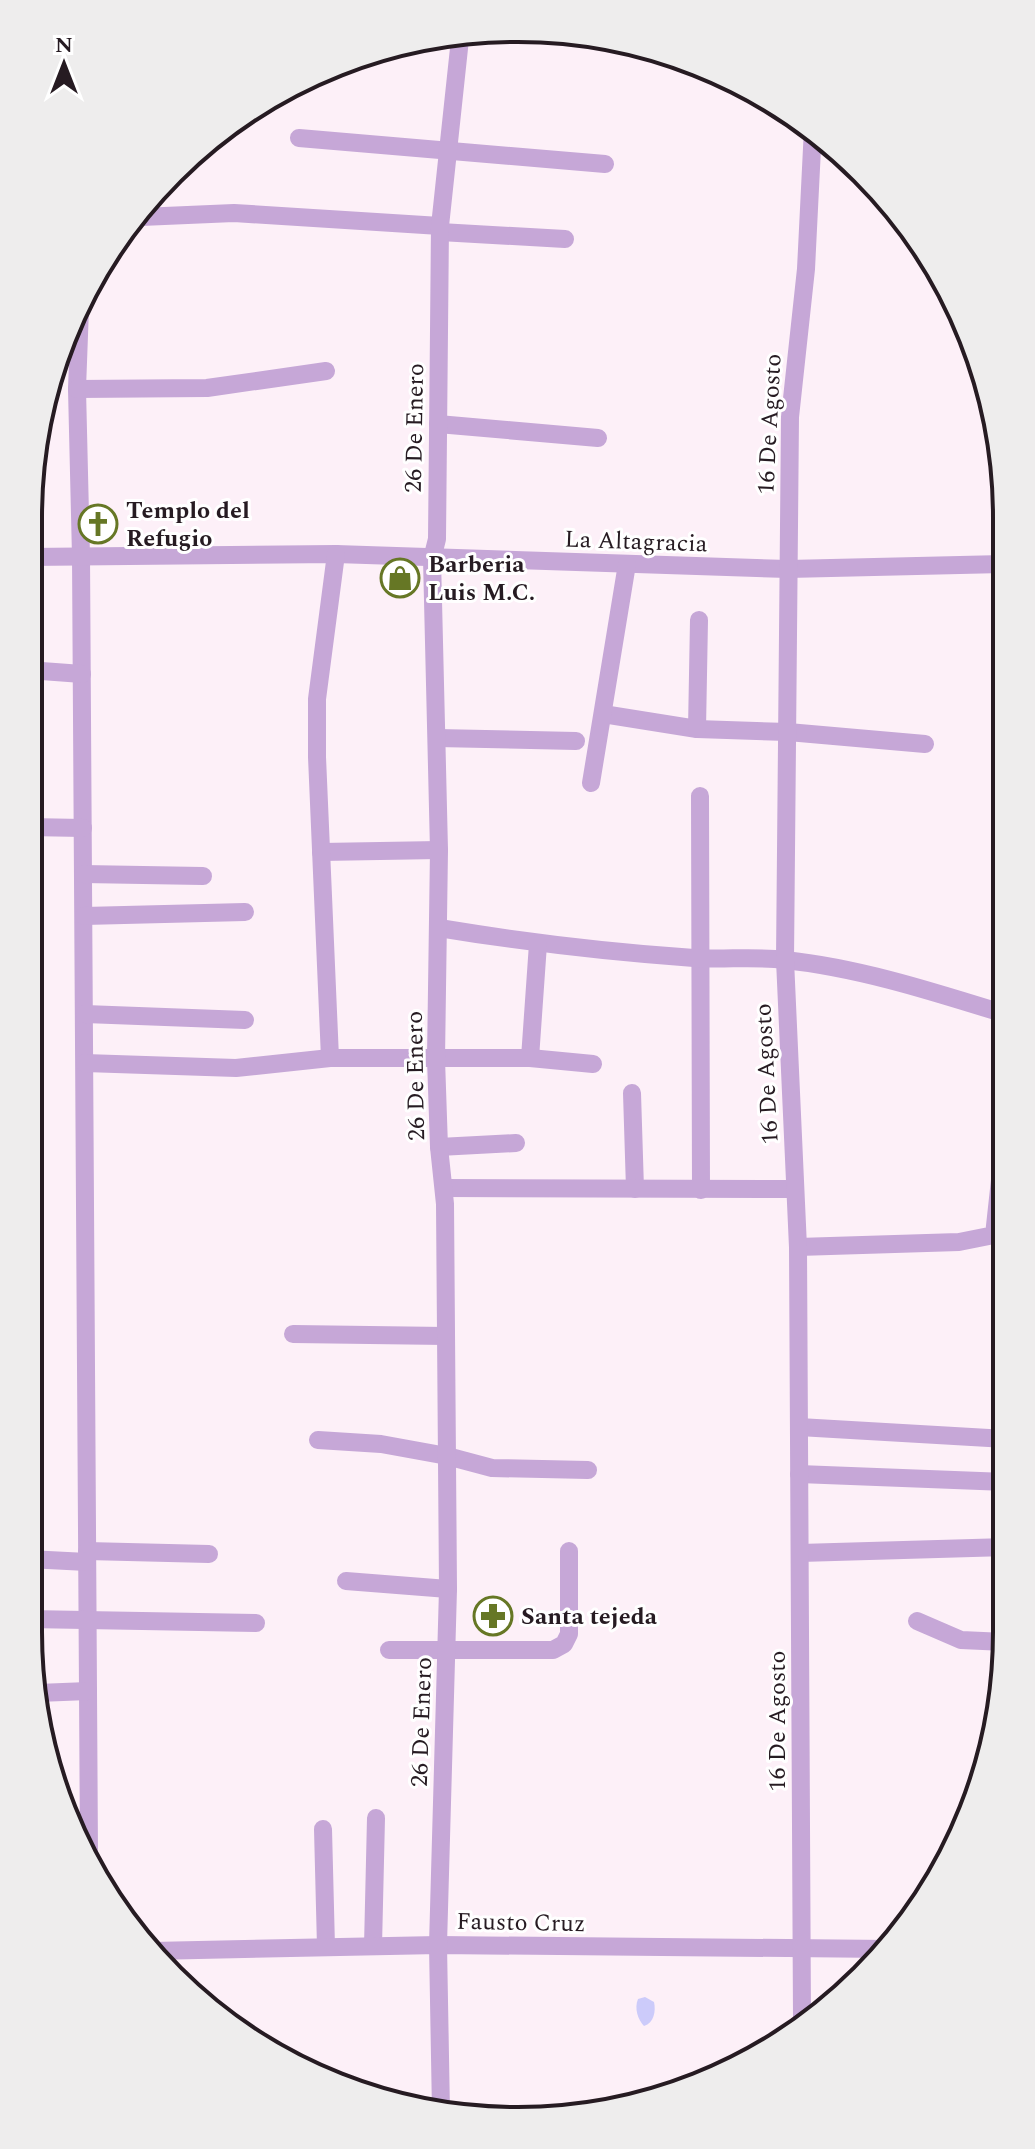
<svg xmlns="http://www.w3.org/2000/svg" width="1035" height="2149" viewBox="0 0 1035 2149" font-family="Spectral,serif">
	<rect width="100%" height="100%" fill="#fdf0f8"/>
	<path fill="#cccbfa" d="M645 1997 654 2002C656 2011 654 2023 644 2026 638 2020 634 2008 638 1999Z"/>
	<g fill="#edc9ce" stroke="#c2a0a4" stroke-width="2">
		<path d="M92 507H107L108 540H93Z"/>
		<path d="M392 570H408V586L393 587Z"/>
	</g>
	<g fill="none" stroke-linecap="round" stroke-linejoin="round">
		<g stroke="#c6a7d7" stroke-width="18">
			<path d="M299 138 605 164"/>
			<path d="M141 217 234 213 440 226"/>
			<path d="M440 232 565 239"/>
			<path d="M80 308 77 389 81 556 89 1854"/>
			<path d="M77 389 207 388 326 371"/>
			<path d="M438 424 598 438"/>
			<path d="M28 557 336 554 788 569 1003 564"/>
			<path d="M28 670 82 674"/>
			<path d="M603 714 697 729 788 732 925 744"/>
			<path d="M697 729 699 620"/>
			<path d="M437 738 576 741"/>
			<path d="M591 783 627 564"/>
			<path d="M700 796 701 1190"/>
			<path d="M28 827 83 828"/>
			<path d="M321 852 439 850"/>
			<path d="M83 874 203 876"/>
			<path d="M84 916 245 912"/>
			<path d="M439 928C524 942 608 952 694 958 724 960 755 956 785 960 860 968 934 992 1005 1014"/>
			<path d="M85 1014 245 1020"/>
			<path d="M330 1058 317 757V699L336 554"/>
			<path d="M530 1058 538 944"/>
			<path d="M85 1063 236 1068 330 1058H530L593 1064"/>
			<path d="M632 1093 635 1189"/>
			<path d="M439 1147 516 1143"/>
			<path d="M444 1188 795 1189"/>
			<path d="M798 1247 959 1242 994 1235 1005 1134"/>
			<path d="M293 1334 446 1336"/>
			<path d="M799 1427 1006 1439"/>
			<path d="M318 1440 381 1444 447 1456 492 1468 588 1470"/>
			<path d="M799 1474 1006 1482"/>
			<path d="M87 1551 209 1554"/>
			<path d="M800 1553 1007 1547"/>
			<path d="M28 1559 87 1562"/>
			<path d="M346 1581 448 1589"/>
			<path d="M28 1619 256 1623"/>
			<path d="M917 1621 961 1640 1005 1642"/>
			<path d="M389 1650H553L564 1644 569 1634V1551"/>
			<path d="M38 1693 88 1691"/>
			<path d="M323 1829 326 1947"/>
			<path d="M373 1946 376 1818"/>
			<path d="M152 1951 438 1945 889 1949"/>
			<path d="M802 2019 798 1247 785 960 790 417 806 269 813 128"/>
			<path d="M441 2112 438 1945 448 1589 445 1204 439 1147 436 1059 439 850 432 559 437 539 440 226 460 39"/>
		</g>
	</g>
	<defs>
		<g id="church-ring" transform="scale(2)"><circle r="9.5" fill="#fff" stroke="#667725" stroke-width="1.5"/><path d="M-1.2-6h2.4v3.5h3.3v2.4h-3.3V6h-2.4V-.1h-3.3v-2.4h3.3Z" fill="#667725"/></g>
		<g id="shop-ring" transform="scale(2)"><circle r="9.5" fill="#fff" stroke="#667725" stroke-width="1.5"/><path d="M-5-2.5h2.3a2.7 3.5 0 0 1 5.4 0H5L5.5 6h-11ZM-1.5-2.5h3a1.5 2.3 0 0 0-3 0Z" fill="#667725"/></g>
		<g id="pharmacy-ring" transform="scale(2)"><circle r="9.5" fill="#fff" stroke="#667725" stroke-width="1.5"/><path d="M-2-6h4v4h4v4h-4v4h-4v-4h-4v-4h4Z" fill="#667725"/></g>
	</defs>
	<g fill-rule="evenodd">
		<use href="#church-ring" x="98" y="524"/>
		<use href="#shop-ring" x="400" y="578"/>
		<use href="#pharmacy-ring" x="493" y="1616"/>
	</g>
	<g text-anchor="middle" stroke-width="6" stroke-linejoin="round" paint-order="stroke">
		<g font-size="24" fill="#261b22" stroke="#fff">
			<text transform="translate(769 424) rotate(-87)" y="8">16 De Agosto</text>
			<text transform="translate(414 428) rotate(-89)" y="8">26 De Enero</text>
			<text transform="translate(636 541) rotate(2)" y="8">La Altagracia</text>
			<text transform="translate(766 1074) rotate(-93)" y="8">16 De Agosto</text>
			<text transform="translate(415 1076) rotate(-91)" y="8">26 De Enero</text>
			<text transform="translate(777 1721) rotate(-90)" y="8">16 De Agosto</text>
			<text transform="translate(421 1722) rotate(-88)" y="8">26 De Enero</text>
			<text transform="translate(521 1922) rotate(1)" y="8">Fausto Cruz</text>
		</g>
		<g font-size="24" font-weight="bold" fill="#261b22" stroke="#fff" text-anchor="start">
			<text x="126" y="518">Templo del<tspan x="126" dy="28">Refugio</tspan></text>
			<text x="428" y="572">Barberia<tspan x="428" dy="28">Luis M.C.</tspan></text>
			<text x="521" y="1624">Santa tejeda</text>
		</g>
	</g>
	<path d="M0 0H1035V2149H0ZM517 42H518A475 475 0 0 1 993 517V1632A475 475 0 0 1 518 2107H517A475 475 0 0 1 42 1632V517A475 475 0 0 1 517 42Z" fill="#eeeded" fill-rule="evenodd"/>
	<path fill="none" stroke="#261b22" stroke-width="4" d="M517 42H518A475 475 0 0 1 993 517V1632A475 475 0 0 1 518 2107H517A475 475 0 0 1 42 1632V517A475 475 0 0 1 517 42Z"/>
	<g transform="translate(64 64)" stroke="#ffffff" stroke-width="6" paint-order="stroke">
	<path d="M0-6L14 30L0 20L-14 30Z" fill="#261b22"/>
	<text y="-12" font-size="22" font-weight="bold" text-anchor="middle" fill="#261b22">N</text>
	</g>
</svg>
